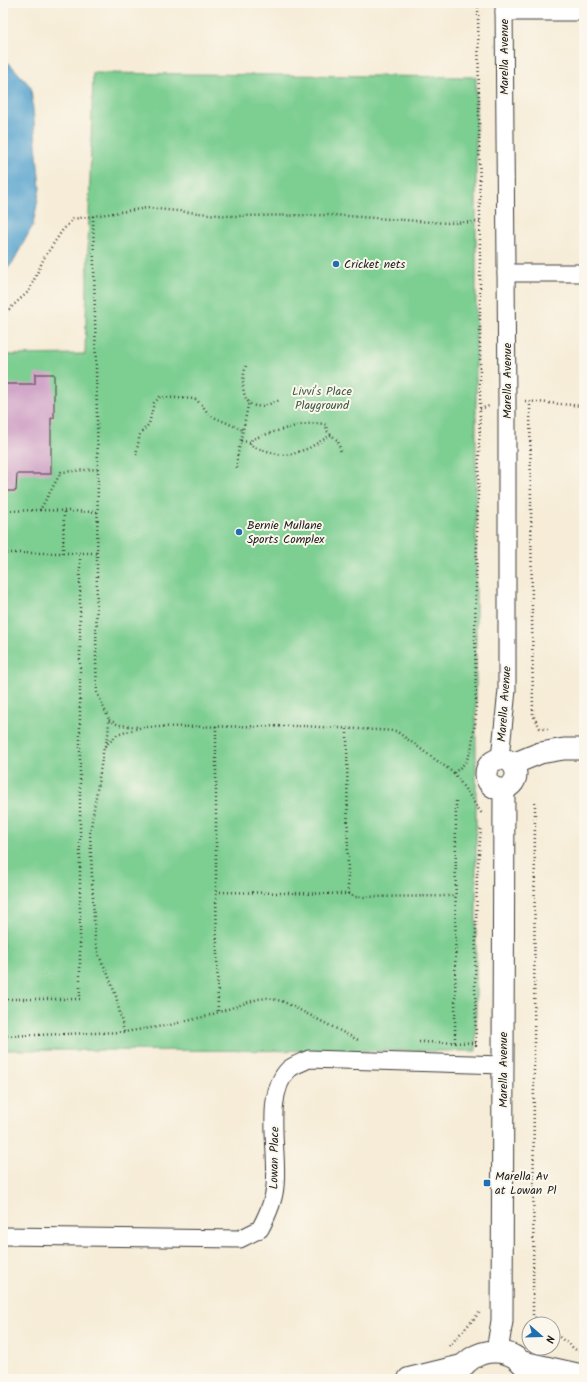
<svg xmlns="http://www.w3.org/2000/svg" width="587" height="1382" viewBox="0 0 587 1382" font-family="Kalam,sans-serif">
	<rect width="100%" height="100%" fill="#fbf7ec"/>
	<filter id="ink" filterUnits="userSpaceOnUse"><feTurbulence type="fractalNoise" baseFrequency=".025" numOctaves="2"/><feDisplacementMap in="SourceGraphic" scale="8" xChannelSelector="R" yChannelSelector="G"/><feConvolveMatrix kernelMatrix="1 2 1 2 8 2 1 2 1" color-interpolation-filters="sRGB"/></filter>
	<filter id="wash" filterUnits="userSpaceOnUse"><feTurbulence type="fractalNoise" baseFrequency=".012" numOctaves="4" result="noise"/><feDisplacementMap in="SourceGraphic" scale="16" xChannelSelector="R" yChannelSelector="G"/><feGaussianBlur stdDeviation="0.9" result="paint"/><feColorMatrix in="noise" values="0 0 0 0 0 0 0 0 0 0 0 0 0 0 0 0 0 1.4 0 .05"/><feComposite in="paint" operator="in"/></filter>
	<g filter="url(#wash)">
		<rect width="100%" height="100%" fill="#f6ecd7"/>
		<path fill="#7bce91" stroke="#4c7556" d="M93 73 476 77V1051L3 1050V355L85 354Z"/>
		<path fill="#55a2ce" stroke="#385f75" d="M3 62 9 63 31 87 40 188 33 225 13 262 3 274Z"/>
		<g id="blocks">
			<path fill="#d1a6c8" d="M35 374H54V418H51V474H17L16 491H3V384H35Z"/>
		</g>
	</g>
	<g filter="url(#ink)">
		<use href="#blocks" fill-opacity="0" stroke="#3d3b38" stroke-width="1"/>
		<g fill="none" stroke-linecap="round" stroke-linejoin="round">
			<g stroke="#3d3b38" stroke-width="19">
				<g id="minor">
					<path d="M504 12H584"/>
					<path d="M506 273H584"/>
					<path d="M500 758 507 690V402L504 3"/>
					<path d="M3 1236 240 1239 260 1229C267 1216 274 1201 275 1186 279 1153 263 1094 289 1069 294 1065 303 1062 309 1059L503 1065"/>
				</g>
			</g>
			<g stroke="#3d3b38" stroke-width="23">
				<g id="tertiary">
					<circle cx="501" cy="774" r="15"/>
					<path d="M513 764 540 753 564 749H584"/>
					<path d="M497 1351 502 1321 504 789"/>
				</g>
			</g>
			<g stroke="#3d3b38" stroke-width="24">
				<g id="secondary">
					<path d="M521 1362 584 1376"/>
					<path d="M409 1379 462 1366"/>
					<path d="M456 1379C468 1343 521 1342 531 1379"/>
				</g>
			</g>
			<g stroke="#3d3b38" stroke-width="2.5" stroke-dasharray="1 3" stroke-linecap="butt">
				<path d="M478 3 480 222V409L475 628 476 716 471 751 465 763 454 773 482 814"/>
				<path d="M93 216 98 469 96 661 97 692 109 720 108 737 105 746"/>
				<path d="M3 315 29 291 44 258 62 231 73 219 147 208 229 216 333 215 446 223 480 222"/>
				<path d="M246 366C241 380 240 409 262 406 268 405 275 402 280 400"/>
				<path d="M525 401 584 406"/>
				<path d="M530 401 533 715 540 728 548 729"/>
				<path d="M480 409 489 406"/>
				<path d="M331 435 309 448 293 454 281 455 253 447 250 444 252 439C268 434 312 418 326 425L327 431 338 441 341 453"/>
				<path d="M241 441 251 442"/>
				<path d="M136 455 140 434 149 424 154 403 160 397 195 399 202 405 209 415 243 430"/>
				<path d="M237 468V458L249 401"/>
				<path d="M40 510 97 512"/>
				<path d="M3 511 40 510 61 472 98 469"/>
				<path d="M3 553H97"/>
				<path d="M63 553 64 510"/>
				<path d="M109 720 119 725 139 727"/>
				<path d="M216 726V892L218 1012"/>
				<path d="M535 802 533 1316 543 1324"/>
				<path d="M216 892 348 894 347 728"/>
				<path d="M349 893 354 897 456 896"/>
				<path d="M3 999H80V553"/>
				<path d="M124 1032 116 996 107 972 99 956 95 940 90 833 104 747 117 735 142 727 302 726 396 731 454 773"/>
				<path d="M3 1036 124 1032 170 1025 207 1016 258 999 267 998 282 1001 360 1041"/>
				<path d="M419 1042 476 1043"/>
				<path d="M455 1042 456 801"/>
				<path d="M476 1046 475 981 477 877 481 829"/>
				<path d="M553 1332 576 1350 584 1352"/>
				<path d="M449 1346 481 1311"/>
			</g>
			<use href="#minor" stroke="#fff" stroke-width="17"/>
			<use href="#tertiary" stroke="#fff" stroke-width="21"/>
			<use href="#secondary" stroke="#fff" stroke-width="22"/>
		</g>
	</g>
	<g fill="#1f6fb2" stroke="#fbf7ec" stroke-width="1.5">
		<circle cx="336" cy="264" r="4"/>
		<circle cx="239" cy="532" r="4"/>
		<rect x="483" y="1179" width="8" height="8" rx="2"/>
	</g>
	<g text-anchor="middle" stroke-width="4" stroke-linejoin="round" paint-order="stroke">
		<g font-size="12" fill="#1c1c1c" stroke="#fbf7ec">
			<text transform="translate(504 57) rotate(-90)" y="4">Marella Avenue</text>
			<text transform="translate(507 381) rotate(-90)" y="4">Marella Avenue</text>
			<text transform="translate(504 704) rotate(-86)" y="4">Marella Avenue</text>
			<text transform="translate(503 1070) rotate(-90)" y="4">Marella Avenue</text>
			<text transform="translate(274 1158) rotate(-89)" y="4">Lowan Place</text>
		</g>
		<g font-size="12" fill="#1c1c1c" stroke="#fbf7ec" text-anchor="start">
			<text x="344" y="268">Cricket nets</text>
			<text x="247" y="529">Bernie Mullane<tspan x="247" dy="14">Sports Complex</tspan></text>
			<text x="495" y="1180">Marella Av<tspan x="495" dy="14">at Lowan Pl</tspan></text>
		</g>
		<g font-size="12" fill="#3d5a45" stroke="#fbf7ec">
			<text x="322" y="395">Livvi's Place<tspan x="322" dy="14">Playground</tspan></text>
		</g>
	</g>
	<rect width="587" height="1382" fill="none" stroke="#fbf7ec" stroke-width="16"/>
	<g transform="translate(541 1336) rotate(110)"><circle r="19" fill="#fbf7ec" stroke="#a29f99"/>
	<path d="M0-3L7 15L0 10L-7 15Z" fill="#1f6fb2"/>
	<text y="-6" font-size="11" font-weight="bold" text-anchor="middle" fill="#1c1c1c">N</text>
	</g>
</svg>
